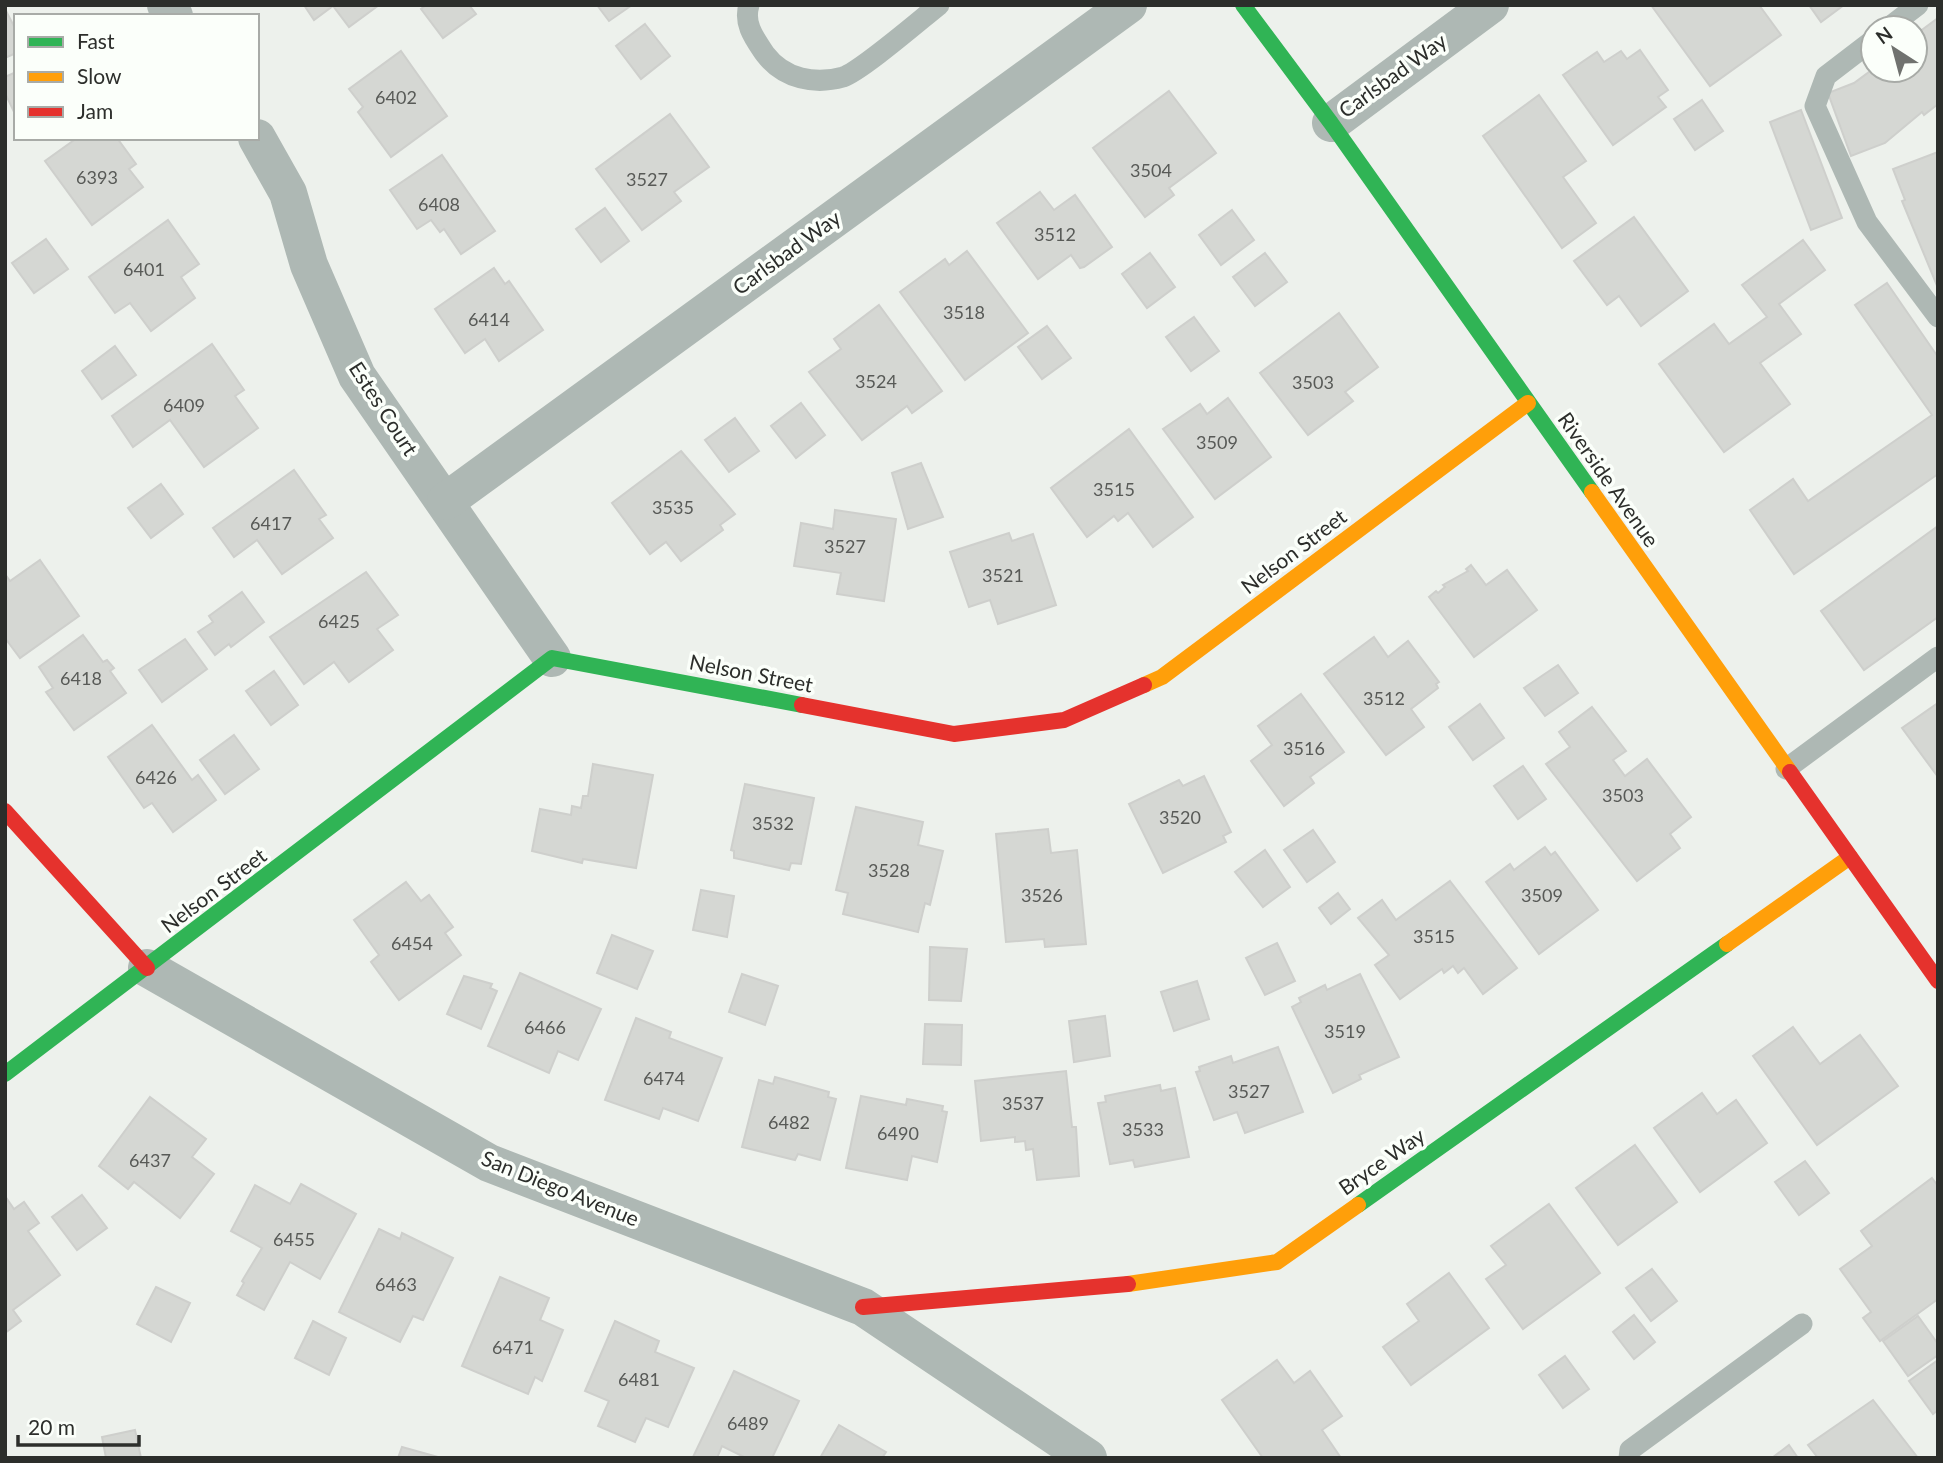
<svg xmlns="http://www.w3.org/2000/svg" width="1943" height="1463" viewBox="0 0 1943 1463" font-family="Lato,sans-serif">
	<rect width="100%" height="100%" fill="#edf1ec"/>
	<g fill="#d5d7d3" stroke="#cecfcc" stroke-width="2">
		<path d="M304 5H379L349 27 333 6 314 20Z"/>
		<path d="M426 5H469L476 14 443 38 421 9Z"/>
		<path d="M597 5H632L609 21Z"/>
		<path d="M1651 5H1759L1781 35 1710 86Z"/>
		<path d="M1809 5H1844L1821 22Z"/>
		<path d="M5 9 16 30V53L5 58Z"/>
		<path d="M1938 18V104L1924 115 1922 112 1885 143 1851 156 1828 93 1854 83 1873 69 1915 70V35Z"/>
		<path d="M645 24 670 56 641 79 616 46Z"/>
		<path d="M1640 50 1668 90 1658 97 1666 107 1613 145 1563 75 1597 52 1604 62 1621 51 1627 59Z"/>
		<path d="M401 51 447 116 391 157 358 112 363 107 349 89Z"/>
		<path d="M16 72V111L14 112 5 93V77Z"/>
		<path d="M1169 91 1216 153 1169 188 1174 195 1145 217 1093 148Z"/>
		<path d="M1539 95 1586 161 1563 177 1596 223 1562 248 1483 136Z"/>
		<path d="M1702 100 1723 131 1695 150 1674 119Z"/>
		<path d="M1801 110 1842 218 1811 230 1770 122Z"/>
		<path d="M670 114 709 167 674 192 681 201 642 230 596 169Z"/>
		<path d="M77 138H117L136 164 129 169 143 187 92 225 45 161Z"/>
		<path d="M1938 152V288L1902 201 1905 200 1893 169Z"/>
		<path d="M442 155 495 231 461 254 444 229 440 232 431 220 417 229 390 190Z"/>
		<path d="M1040 192 1054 210 1075 195 1112 247 1084 267 1080 268 1071 255 1038 279 997 223Z"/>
		<path d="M605 208 629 241 601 262 576 229Z"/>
		<path d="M1232 210 1254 240 1221 265 1199 235Z"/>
		<path d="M1634 217 1688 291 1641 326 1619 296 1607 305 1574 261Z"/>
		<path d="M168 220 199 264 181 277 195 298 151 331 130 303 115 313 89 277Z"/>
		<path d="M46 239 68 269 34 293 12 263Z"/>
		<path d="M1803 240 1825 270 1779 304 1801 334 1760 363 1790 404 1724 452 1659 364 1714 324 1729 344 1767 317 1742 285Z"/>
		<path d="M967 251 1028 333 965 380 900 292 945 259 949 265Z"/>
		<path d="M1150 253 1175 287 1147 308 1122 274Z"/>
		<path d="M1265 253 1287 282 1255 306 1233 277Z"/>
		<path d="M494 268 505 284 509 281 543 330 499 361 485 339 465 353 435 309Z"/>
		<path d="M1887 283 1938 357V474L1794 574 1750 510 1793 479 1808 501 1932 415 1855 305Z"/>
		<path d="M879 305 942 391 912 413 907 406 862 440 809 372 841 349 834 339Z"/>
		<path d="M1339 313 1378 367 1345 392 1353 401 1308 435 1260 373Z"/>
		<path d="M1194 317 1219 351 1191 371 1166 337Z"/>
		<path d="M1047 326 1071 358 1042 379 1018 347Z"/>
		<path d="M212 344 244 390 235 396 258 428 204 467 170 420 133 447 112 416Z"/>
		<path d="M115 346 136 375 102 399 82 371Z"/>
		<path d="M1228 398 1271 457 1215 499 1163 429 1200 404 1207 414Z"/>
		<path d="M801 403 825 435 796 458 771 426Z"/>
		<path d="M735 418 759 451 729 472 705 440Z"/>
		<path d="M1129 429 1193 517 1153 547 1128 513 1118 521 1114 516 1087 537 1051 488Z"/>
		<path d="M681 451 735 514 720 525 723 530 681 561 666 542 650 554 612 503Z"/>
		<path d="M921 463 943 517 908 529 892 473Z"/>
		<path d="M294 470 326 515 319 519 333 538 282 574 257 540 234 557 213 528Z"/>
		<path d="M161 484 183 514 151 538 128 508Z"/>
		<path d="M835 510 896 519 884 601 837 594 841 573 794 566 801 523 833 529Z"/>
		<path d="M1938 526V617L1864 670 1821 611Z"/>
		<path d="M1009 533 1012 541 1033 534 1056 605 998 624 990 600 969 607 950 552Z"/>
		<path d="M40 560 79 616 20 658 5 638V574L10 581Z"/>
		<path d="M1471 565 1486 585 1507 570 1537 610 1474 657 1429 597 1436 591 1438 593 1445 587 1443 585 1468 571 1466 569Z"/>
		<path d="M366 572 398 615 377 629 393 650 349 682 334 662 304 684 270 637Z"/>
		<path d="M242 592 264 622 231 647 229 644 215 655 198 632 213 622 209 616Z"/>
		<path d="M83 635 103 662 107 660 114 668 110 671 126 693 74 730 46 692 53 688 39 667Z"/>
		<path d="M1374 637 1388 657 1408 641 1439 682 1436 684 1438 688 1411 709 1424 727 1386 755 1324 674Z"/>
		<path d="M185 639 207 669 162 702 139 670Z"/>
		<path d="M1558 665 1578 693 1545 716 1524 688Z"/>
		<path d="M274 671 298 705 271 725 246 691Z"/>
		<path d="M1301 694 1344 752 1310 777 1314 783 1284 806 1251 761 1272 745 1258 726Z"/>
		<path d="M1938 703V777L1902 728Z"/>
		<path d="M1480 704 1504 738 1473 760 1449 727Z"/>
		<path d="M1592 707 1626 751 1613 760 1625 776 1647 759 1691 817 1670 834 1680 848 1637 881 1546 764 1570 747 1559 732Z"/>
		<path d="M152 725 192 780 198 775 216 800 173 832 152 803 144 808 108 757Z"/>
		<path d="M234 735 259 769 225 794 200 760Z"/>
		<path d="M593 764 653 775 636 868 583 859 582 863 532 851 540 809 571 815 572 806 581 808 583 796H588Z"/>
		<path d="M1523 766 1546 799 1518 819 1494 786Z"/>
		<path d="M1204 776 1231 832 1223 836 1226 842 1163 873 1129 804 1179 780 1183 786Z"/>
		<path d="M745 784 814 798 801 864 791 863 789 870 734 858V851L731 850Z"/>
		<path d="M856 807 923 822 918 845 943 851 930 905 925 903 918 932 843 914 848 893 836 890Z"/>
		<path d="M1048 829 1051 853 1077 850 1086 944 1045 947 1044 939 1006 942 996 834Z"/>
		<path d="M1313 830 1335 862 1307 882 1284 850Z"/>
		<path d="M1545 847 1551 855 1555 852 1598 910 1539 954 1486 882 1510 864 1514 870Z"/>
		<path d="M1265 850 1290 887 1263 907 1235 872Z"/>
		<path d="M1450 881 1517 968 1483 994 1464 968 1458 973 1453 966 1444 973 1442 969 1400 999 1375 965 1389 955 1358 918 1382 900 1396 920Z"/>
		<path d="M406 882 421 901 429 895 453 927 445 933 461 955 399 1000 371 962 379 955 354 920Z"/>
		<path d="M701 890 734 896 727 937 693 930Z"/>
		<path d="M1338 893 1350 909 1331 924 1319 908Z"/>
		<path d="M612 935 653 951 637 989 597 973Z"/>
		<path d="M1277 943 1295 981 1265 995 1246 958Z"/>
		<path d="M930 947 967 949 961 1001 929 1000Z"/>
		<path d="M520 973 601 1009 578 1060 558 1051 549 1073 488 1046Z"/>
		<path d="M742 974 778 986 765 1025 729 1012Z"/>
		<path d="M1360 974 1399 1057 1359 1075 1361 1079 1333 1093 1292 1007 1301 1002 1299 998 1325 985 1327 990Z"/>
		<path d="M464 976 492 984 490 988 497 991 481 1029 447 1014Z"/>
		<path d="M1197 981 1209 1019 1174 1031 1161 992Z"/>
		<path d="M1105 1016 1110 1056 1074 1062 1069 1021Z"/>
		<path d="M636 1018 671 1032 669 1038 722 1058 698 1121 663 1108 659 1119 605 1100Z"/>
		<path d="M925 1024 962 1025 961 1065 923 1064Z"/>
		<path d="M1793 1027 1820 1064 1860 1035 1898 1086 1817 1145 1753 1056Z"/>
		<path d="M1278 1047 1303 1112 1245 1133 1237 1112 1214 1120 1196 1072 1200 1071 1199 1067 1231 1056 1233 1063Z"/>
		<path d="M1066 1071 1072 1127H1076L1079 1176 1037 1180 1033 1149 1026 1150 1025 1141 1015 1142V1137L981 1141 975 1081Z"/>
		<path d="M775 1077 829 1092 828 1097 836 1099 820 1160 798 1154 795 1160 742 1147 759 1080 773 1084Z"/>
		<path d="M1160 1085 1161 1091 1175 1088 1189 1157 1135 1167 1133 1160 1110 1164 1098 1103 1106 1102 1105 1096Z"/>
		<path d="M1702 1093 1717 1114 1736 1100 1767 1143 1700 1192 1654 1128Z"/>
		<path d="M861 1096 906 1105 907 1099 943 1106 942 1111 947 1112 937 1162 912 1156 907 1180 846 1168Z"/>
		<path d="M150 1097 206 1139 192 1157 214 1174 180 1218 134 1182 128 1189 99 1166Z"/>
		<path d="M1635 1145 1677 1202 1618 1245 1576 1188Z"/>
		<path d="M1805 1161 1829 1193 1799 1215 1775 1182Z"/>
		<path d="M1932 1178 1938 1186V1299L1880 1341 1863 1318 1871 1312 1840 1269 1872 1246 1861 1231Z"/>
		<path d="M301 1184 356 1214 320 1279 290 1262 264 1310 237 1295 244 1283 242 1281 262 1248 231 1231 255 1185 290 1204Z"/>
		<path d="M82 1195 107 1228 77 1250 52 1217Z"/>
		<path d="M5 1196 14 1209 24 1202 39 1223 28 1231 60 1275 13 1310 21 1321 5 1333Z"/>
		<path d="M1549 1204 1600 1273 1523 1329 1486 1279 1506 1265 1491 1246Z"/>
		<path d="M379 1229 400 1239 402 1233 453 1258 423 1320 413 1316 400 1342 339 1312Z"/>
		<path d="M1652 1269 1677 1301 1651 1321 1626 1288Z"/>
		<path d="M1449 1273 1489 1328 1411 1385 1383 1347 1419 1321 1407 1304Z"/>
		<path d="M500 1277 549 1298 540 1320 563 1330 542 1381 535 1377 528 1394 462 1366Z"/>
		<path d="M156 1287 190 1303 171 1342 137 1324Z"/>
		<path d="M1634 1315 1655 1342 1634 1359 1613 1332Z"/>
		<path d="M1918 1316 1938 1344V1355L1908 1376 1883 1341Z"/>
		<path d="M313 1321 346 1338 329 1375 295 1358Z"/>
		<path d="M615 1321 659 1341 655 1352 694 1368 668 1427 646 1418 635 1442 598 1426 609 1401 585 1391Z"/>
		<path d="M1565 1356 1589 1389 1563 1408 1539 1375Z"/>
		<path d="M1277 1360 1294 1383 1310 1371 1342 1416 1322 1430 1341 1458H1263L1222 1400Z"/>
		<path d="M1938 1360V1410L1933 1414 1909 1381Z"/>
		<path d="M734 1371 799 1401 772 1458H746L722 1446 717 1458 693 1457Z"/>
		<path d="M1873 1400 1918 1458H1818L1808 1445Z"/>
		<path d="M839 1425 886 1452 882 1458H820Z"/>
		<path d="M135 1430 141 1458H106L102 1437Z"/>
		<path d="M1789 1445 1798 1458H1772Z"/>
		<path d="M402 1447 438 1457 437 1458H398Z"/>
	</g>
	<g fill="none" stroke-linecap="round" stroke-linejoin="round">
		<g stroke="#aeb8b4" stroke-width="21">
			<path d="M749 5C743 24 755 39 765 54 784 79 815 85 843 77 861 71 920 20 939 5"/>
			<path d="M1888 28 1918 5"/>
			<path d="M1873 40 1826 76 1815 106 1867 222 1938 317"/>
			<path d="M1786 769 1938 657"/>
			<path d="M1629 1458 1630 1450 1802 1324"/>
		</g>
		<g stroke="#aeb8b4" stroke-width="38">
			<path d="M166 5 174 16"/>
			<path d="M1331 123 1490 5"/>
			<path d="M257 138 288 193 309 265 357 376 552 658"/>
			<path d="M446 501 1128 5"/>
			<path d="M147 968 489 1163 863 1307 1088 1458"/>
		</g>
		<g stroke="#30b455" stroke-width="16">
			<path d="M1243 5 1331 123 1592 492"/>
			<path d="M5 1074 552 658 802 705"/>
			<path d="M1358 1205 1727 944"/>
		</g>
		<g stroke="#ff9f0a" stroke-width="16">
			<path d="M1592 492 1790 772"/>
			<path d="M1144 685 1162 677 1528 403"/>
			<path d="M1727 944 1850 857"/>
			<path d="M1128 1284 1277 1262 1358 1205"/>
		</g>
		<g stroke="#e5322d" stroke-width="16">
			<path d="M802 705 954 734 1064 720 1144 685"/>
			<path d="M1790 772 1938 981"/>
			<path d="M5 811 147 968"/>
			<path d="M863 1307 1128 1284"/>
		</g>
	</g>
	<g text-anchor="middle" stroke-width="7" stroke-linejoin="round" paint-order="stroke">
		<g font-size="18" fill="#585a57">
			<text x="396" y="104">6402</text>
			<text x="1151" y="177">3504</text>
			<text x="97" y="184">6393</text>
			<text x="647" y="186">3527</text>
			<text x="439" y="211">6408</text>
			<text x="1055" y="241">3512</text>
			<text x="144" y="276">6401</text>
			<text x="964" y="319">3518</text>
			<text x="489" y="326">6414</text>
			<text x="876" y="388">3524</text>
			<text x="1313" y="389">3503</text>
			<text x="184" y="412">6409</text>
			<text x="1217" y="449">3509</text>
			<text x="1114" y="496">3515</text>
			<text x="673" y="514">3535</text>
			<text x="271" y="530">6417</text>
			<text x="845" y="553">3527</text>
			<text x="1003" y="582">3521</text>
			<text x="339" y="628">6425</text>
			<text x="81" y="685">6418</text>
			<text x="1384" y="705">3512</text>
			<text x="1304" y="755">3516</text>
			<text x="156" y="784">6426</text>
			<text x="1623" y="802">3503</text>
			<text x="1180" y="824">3520</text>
			<text x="773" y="830">3532</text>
			<text x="889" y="877">3528</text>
			<text x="1042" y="902">3526</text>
			<text x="1542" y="902">3509</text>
			<text x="1434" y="943">3515</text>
			<text x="412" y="950">6454</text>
			<text x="545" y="1034">6466</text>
			<text x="1345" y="1038">3519</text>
			<text x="664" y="1085">6474</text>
			<text x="1249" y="1098">3527</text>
			<text x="1023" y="1110">3537</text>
			<text x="789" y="1129">6482</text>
			<text x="1143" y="1136">3533</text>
			<text x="898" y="1140">6490</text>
			<text x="150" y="1167">6437</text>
			<text x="294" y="1246">6455</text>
			<text x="396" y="1291">6463</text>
			<text x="513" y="1354">6471</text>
			<text x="639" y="1386">6481</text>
			<text x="748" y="1430">6489</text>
		</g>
		<g font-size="21" fill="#2c2e2b" stroke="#fbfffa">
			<text transform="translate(1393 76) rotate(-36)" y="7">Carlsbad Way</text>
			<text transform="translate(787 253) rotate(-36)" y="7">Carlsbad Way</text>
			<text transform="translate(383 409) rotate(57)" y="7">Estes Court</text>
			<text transform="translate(1608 480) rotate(55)" y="7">Riverside Avenue</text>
			<text transform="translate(1294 552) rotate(-37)" y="7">Nelson Street</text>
			<text transform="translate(751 674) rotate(11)" y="7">Nelson Street</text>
			<text transform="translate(214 891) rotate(-37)" y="7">Nelson Street</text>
			<text transform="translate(1382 1162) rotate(-35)" y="7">Bryce Way</text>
			<text transform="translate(560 1189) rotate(22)" y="7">San Diego Avenue</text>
		</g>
	</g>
	<rect width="1943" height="1463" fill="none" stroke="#2c2e2b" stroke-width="14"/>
	<rect x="14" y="14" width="245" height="126" fill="#fbfffa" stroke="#a8aba7" stroke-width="2"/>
	<rect x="28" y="37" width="35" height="10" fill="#30b455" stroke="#a8aba7" stroke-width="2"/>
	<text x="77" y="49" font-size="21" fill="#2c2e2b">Fast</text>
	<rect x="28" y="72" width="35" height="10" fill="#ff9f0a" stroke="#a8aba7" stroke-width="2"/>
	<text x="77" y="84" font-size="21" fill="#2c2e2b">Slow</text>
	<rect x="28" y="107" width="35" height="10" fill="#e5322d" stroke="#a8aba7" stroke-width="2"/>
	<text x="77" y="119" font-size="21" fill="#2c2e2b">Jam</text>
	<g transform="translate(1894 49) rotate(324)"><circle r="33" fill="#fbfffa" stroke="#a8aba7" stroke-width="2"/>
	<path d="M0-5L12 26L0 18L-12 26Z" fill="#70726f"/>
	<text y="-10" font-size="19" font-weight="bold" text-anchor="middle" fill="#2c2e2b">N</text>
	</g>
	<path d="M18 1435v10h121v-10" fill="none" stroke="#2c2e2b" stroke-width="3.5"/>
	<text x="28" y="1435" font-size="21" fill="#2c2e2b" stroke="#fbfffa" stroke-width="5" paint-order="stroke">20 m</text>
</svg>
